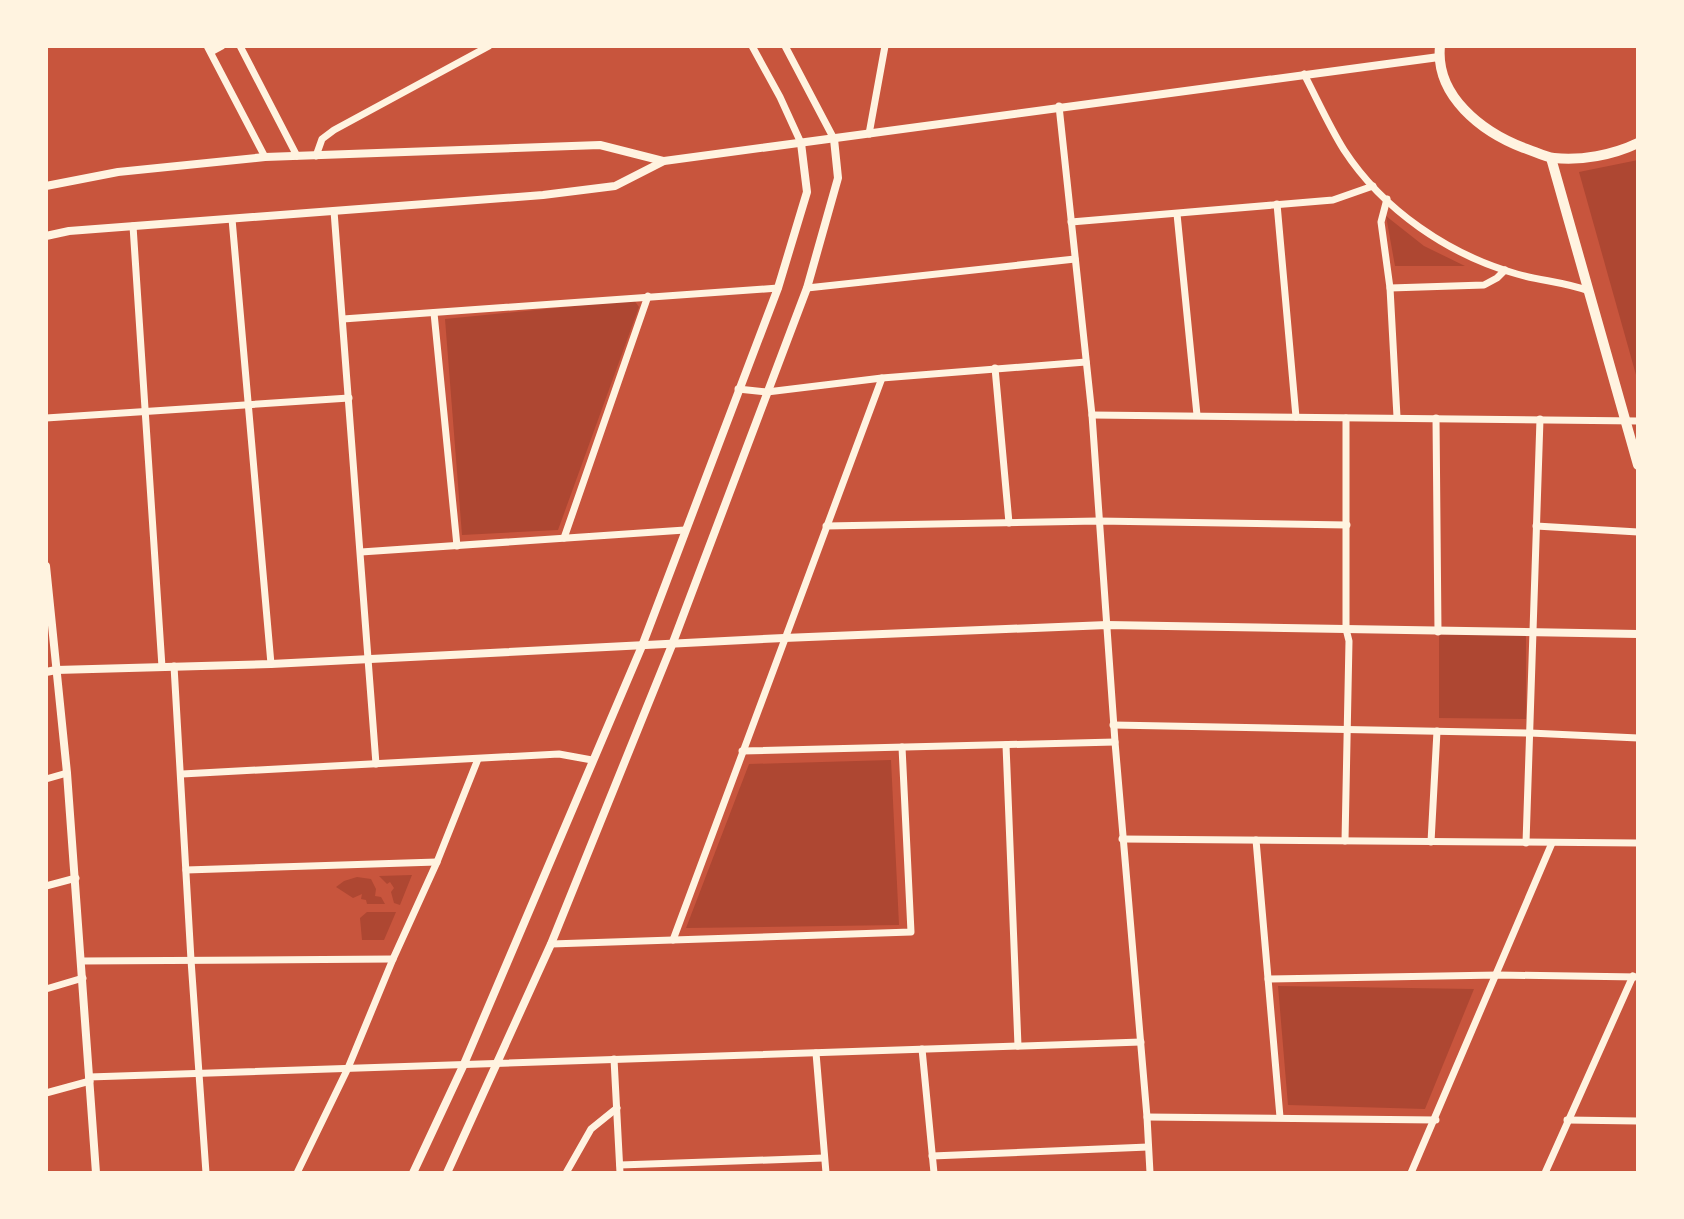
<svg xmlns="http://www.w3.org/2000/svg" width="1684" height="1219" viewBox="0 0 1684 1219" font-family="'Playfair Display',serif">
	<rect width="100%" height="100%" fill="#c8553d"/>
	<g fill="#ae4732">
		<path d="M1638 160V382L1579 172Z"/>
		<path d="M1386 216 1424 246 1465 266H1395Z"/>
		<path d="M634 300 639 307 558 530 462 535 445 319Z"/>
		<path d="M1439 635H1526V719L1439 718Z"/>
		<path d="M891 760 899 925 686 928 749 764Z"/>
		<path d="M412 875 400 905 394 903 391 892 394 888 390 882 387 884 379 876Z"/>
		<path d="M357 877 371 879 376 889 375 896 381 897 385 904H367L366 900 361 899 362 894 353 898 336 887 344 881Z"/>
		<path d="M367 912H396L384 940H362L360 918Z"/>
		<path d="M1278 986 1474 989 1425 1109 1288 1105Z"/>
	</g>
	<g fill="none" stroke-linecap="round" stroke-linejoin="round">
		<g stroke="#fff3e0" stroke-width="7">
			<path d="M207 46 265 157"/>
			<path d="M240 46 297 156"/>
			<path d="M752 46 780 97 801 143"/>
			<path d="M785 46 834 139"/>
			<path d="M211 52 222 46"/>
			<path d="M1304 74C1317 99 1329 126 1344 150 1383 210 1449 255 1517 274 1541 281 1565 282 1589 291"/>
			<path d="M1059 106 1092 415 1115 742 1147 1117 1150 1173"/>
			<path d="M869 134 885 46"/>
			<path d="M316 156 322 139 334 130 489 46"/>
			<path d="M1387 199 1381 222 1390 288 1397 417"/>
			<path d="M1277 204 1296 417"/>
			<path d="M334 211 376 764"/>
			<path d="M1177 214 1197 415"/>
			<path d="M232 219 271 664"/>
			<path d="M1071 222 1333 200 1373 186"/>
			<path d="M133 226 162 667"/>
			<path d="M807 288 1075 259"/>
			<path d="M1390 288 1484 285 1497 278 1505 270"/>
			<path d="M434 313 457 546"/>
			<path d="M343 319 778 288"/>
			<path d="M995 368 1009 523"/>
			<path d="M738 389 767 392 882 378 1086 362"/>
			<path d="M1092 415 1638 421"/>
			<path d="M46 418 349 398"/>
			<path d="M1436 418 1438 632"/>
			<path d="M826 526 1098 521 1347 525"/>
			<path d="M1536 526 1638 532"/>
			<path d="M564 538 648 296"/>
			<path d="M361 552 685 530"/>
			<path d="M174 666 191 960 206 1173"/>
			<path d="M1113 725 1530 733 1638 738"/>
			<path d="M1006 745 1018 1046"/>
			<path d="M742 751 1115 742"/>
			<path d="M182 774 559 754 592 760"/>
			<path d="M46 779 67 773"/>
			<path d="M1122 839 1638 843"/>
			<path d="M1256 840 1280 1117"/>
			<path d="M1345 841 1349 641 1346 629V418"/>
			<path d="M1431 842 1437 731"/>
			<path d="M1526 843 1540 419"/>
			<path d="M186 870 437 862"/>
			<path d="M46 886 76 878"/>
			<path d="M673 940 882 378"/>
			<path d="M551 944 911 932 902 747"/>
			<path d="M82 961 393 959"/>
			<path d="M1268 979 1498 975 1638 977"/>
			<path d="M46 989 83 978"/>
			<path d="M922 1049 934 1173"/>
			<path d="M816 1053 826 1173"/>
			<path d="M614 1059 620 1173"/>
			<path d="M89 1077 1141 1042"/>
			<path d="M46 1093 90 1081"/>
			<path d="M1147 1117 1436 1120"/>
			<path d="M1567 1120 1638 1121"/>
			<path d="M932 1156 1148 1147"/>
			<path d="M620 1165 824 1158"/>
			<path d="M297 1173 348 1068 393 959 437 862 478 759"/>
			<path d="M566 1173 591 1129 617 1108"/>
			<path d="M1411 1173 1552 843"/>
			<path d="M1545 1173 1633 976"/>
		</g>
		<g stroke="#fff3e0" stroke-width="8">
			<path d="M46 186 118 172 265 157 600 145 663 161"/>
			<path d="M46 236 69 231 543 195 615 186 664 161 1439 57"/>
			<path d="M46 566 67 773 96 1173"/>
			<path d="M46 672 56 670 271 664 784 638 1107 625 1638 634"/>
			<path d="M413 1173 464 1064 642 646 778 288 807 192 801 143"/>
			<path d="M447 1173 551 944 672 645 807 288 838 178 834 139"/>
		</g>
		<g stroke="#fff3e0" stroke-width="10">
			<path d="M1440 46C1435 96 1482 132 1524 148 1534 151 1544 157 1554 158 1581 161 1613 155 1638 143"/>
			<path d="M1551 158 1638 465"/>
		</g>
	</g>
	<rect width="1684" height="1219" fill="none" stroke="#fff3e0" stroke-width="96"/>
</svg>
